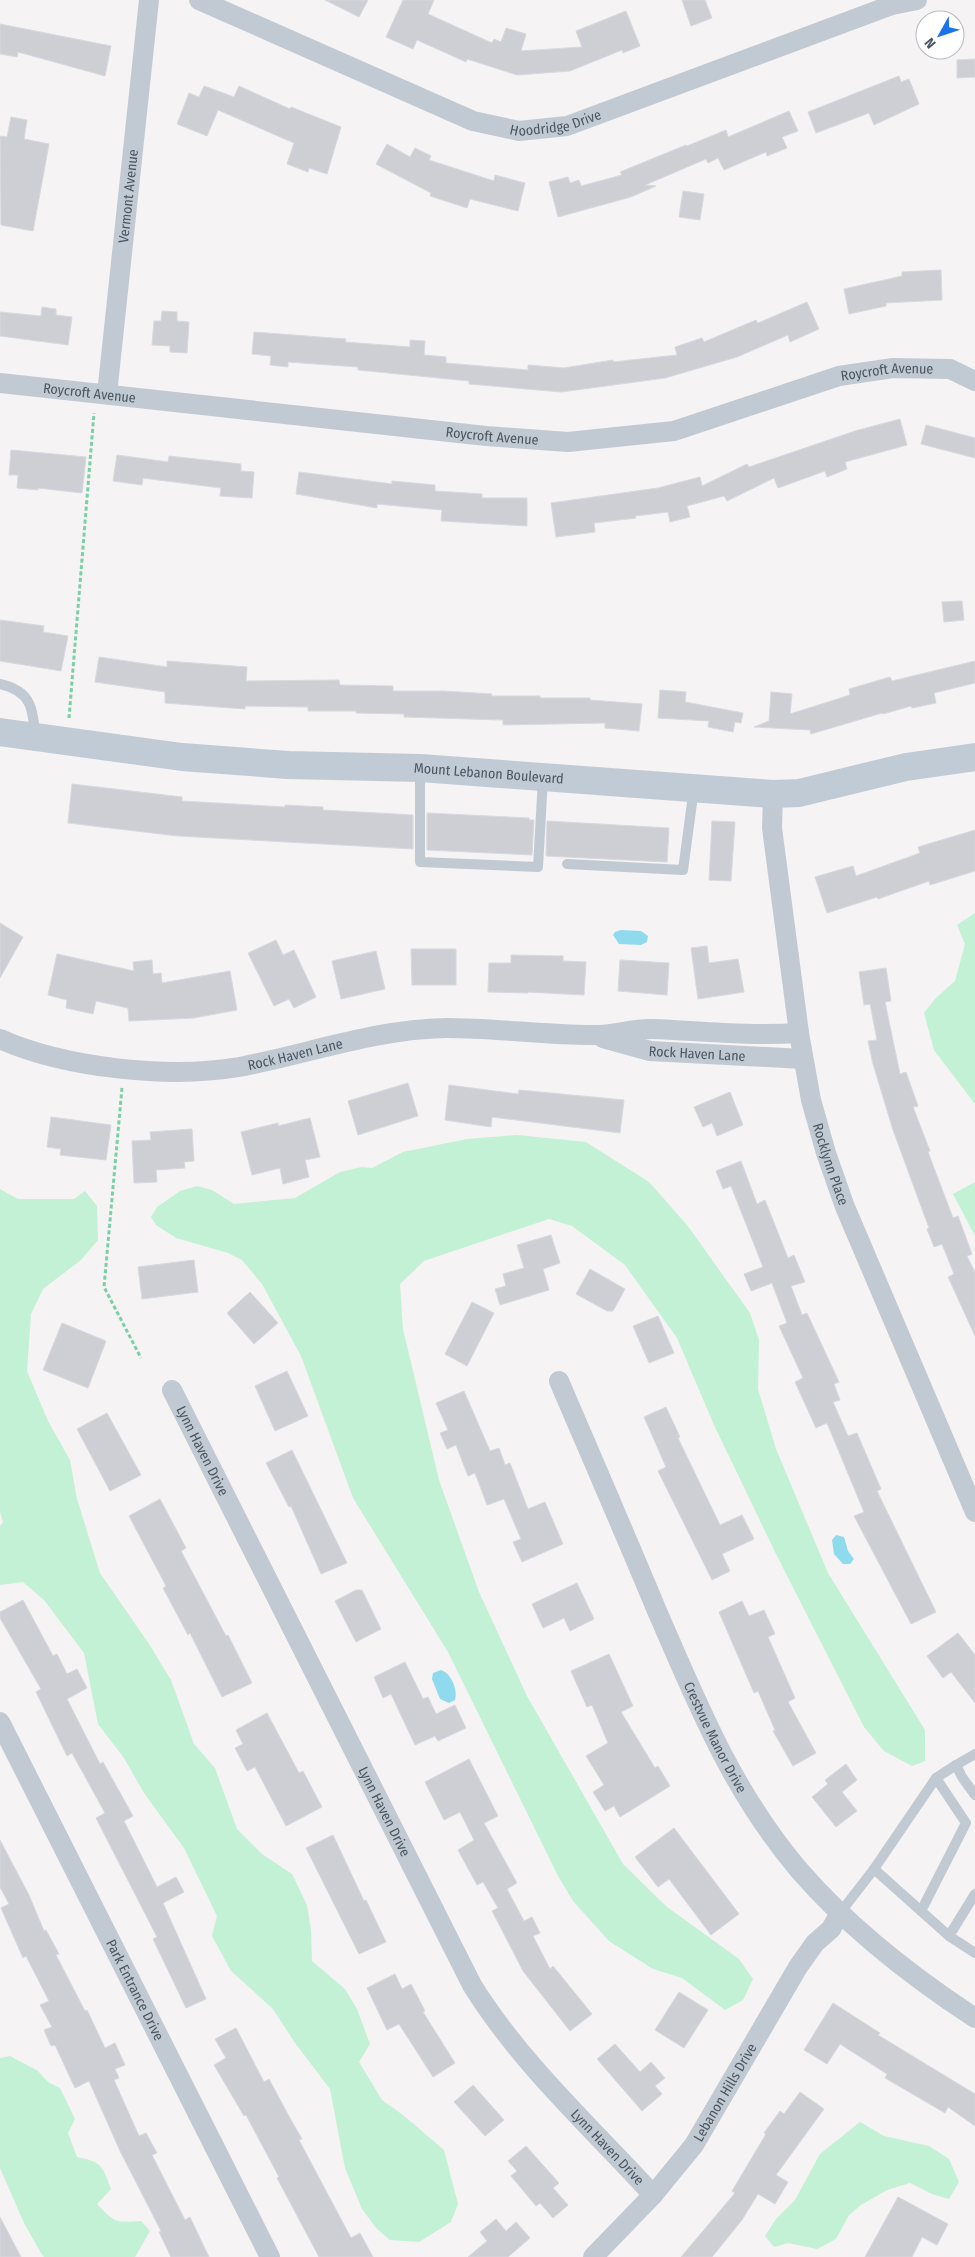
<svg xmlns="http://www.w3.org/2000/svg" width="975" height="2257" viewBox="0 0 975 2257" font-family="'Fira Sans Condensed',sans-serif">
	<rect width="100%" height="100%" fill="#f5f3f3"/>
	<g fill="#c3f1d5">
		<path d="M975 913V1104L934 1050 924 1013 936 998 955 981 965 944 957 925Z"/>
		<path d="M517 1135 586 1142 649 1182 687 1225 750 1313 759 1340 758 1389 776 1449 828 1573 925 1730V1761L912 1766 884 1751 864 1727 776 1554 714 1425 677 1338 625 1265 572 1226 549 1219 424 1261 400 1284 403 1329 439 1480 479 1592 527 1696 623 1864 667 1907 739 1959 753 1979 743 2000 725 2010 682 1978 653 1969 609 1941 573 1901 558 1876 448 1652 353 1498 301 1356 262 1284 242 1260 228 1253 176 1238 156 1225 151 1217 157 1207 180 1191 197 1186 212 1190 234 1204 295 1198 340 1172 362 1167 372 1168 403 1152 467 1139Z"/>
		<path d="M975 1182V1236L953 1194Z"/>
		<path d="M0 1189 18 1199H74L85 1191 97 1206 98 1240 81 1260 43 1289 31 1314 27 1371 48 1421 70 1460 77 1499 100 1573 149 1644 171 1680 194 1744 215 1768 237 1829 262 1854 292 1874 307 1905 311 1930 312 1961 345 1989 357 2009 370 2044 359 2062 382 2100 403 2115 444 2150 458 2204 451 2222 419 2242 390 2240 376 2228 362 2209 345 2168 330 2089 295 2043 273 2009 231 1971 212 1936 217 1916 184 1848 144 1793 124 1758 98 1724 84 1653 44 1600 23 1582 0 1585V1526L3 1522 0 1512Z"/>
		<path d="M10 2056 38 2071 48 2082 60 2088 75 2119 68 2133 77 2157C102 2162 102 2165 111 2189L97 2204C115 2223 116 2223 141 2221L150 2231 135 2257H44L41 2253 24 2223 0 2168V2058Z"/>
		<path d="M860 2122 884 2136 929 2146 949 2159 959 2182 949 2199 932 2194 910 2183 887 2190 861 2205 849 2215 836 2239 817 2249 788 2243 774 2247 765 2236 776 2219 795 2200 820 2154Z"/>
	</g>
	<g fill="#90daee">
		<path d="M621 930 641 931 648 936 647 942 641 945 619 944 613 935 615 932Z"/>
		<path d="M836 1535 844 1537 848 1551 854 1559 850 1564H843L834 1554 832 1540Z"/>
		<path d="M441 1670C451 1673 458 1690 455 1700L449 1703 440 1699 432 1679 433 1673Z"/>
	</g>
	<g fill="#cdcfd5" stroke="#d7d9de">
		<path d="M325 0H368L359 17Z"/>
		<path d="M403 0H434L428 14 492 43 494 39 501 42 506 28 526 34 521 51 582 47 576 31 626 11 640 46 623 53 622 50 570 71 517 75 467 59 466 62 417 40 413 49 386 37Z"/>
		<path d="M682 0H705L712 18 691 26Z"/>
		<path d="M0 24 111 46 105 76 18 52 17 57 0 54Z"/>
		<path d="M975 59V77L957 78V60Z"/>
		<path d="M899 76 901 82 909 79 919 104 874 125 869 113 816 133 808 112Z"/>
		<path d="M204 86 234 97 239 86 290 109 291 107 341 127 327 174 309 168 308 172 287 164 294 143 218 110 207 136 177 124 189 93 199 97Z"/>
		<path d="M789 111 798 131 782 137 787 148 767 156 766 152 724 170 718 158 708 163 706 159 645 185 656 186 631 197 558 217 549 182 568 177 570 183 579 180 581 186 622 175 620 172 686 145 687 146 726 130 728 137Z"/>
		<path d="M11 117 27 120 24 139 49 144 33 231 1 225 0 136 7 137Z"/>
		<path d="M387 144 410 157 415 148 431 156 429 160 494 181 495 175 525 183 518 211 470 199 467 208 430 196 431 193 376 164Z"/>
		<path d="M683 191 704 194 700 220 679 217Z"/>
		<path d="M941 270 942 300 886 303V306L849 314 844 289 902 276V272Z"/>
		<path d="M807 302 819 329 790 342 788 335 737 357 665 378 561 392 469 384V381L358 370V367L288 362V367L270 365 271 356 252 354 254 332 346 339 345 342 410 347V340L425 341 424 355 446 357V363L528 370V365L564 368 613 360V362L677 355 675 347 702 338 704 342 756 320 758 323Z"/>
		<path d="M42 307 56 309V315L72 317 68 345 0 336V312L41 316Z"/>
		<path d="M162 311 177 312V321L189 322 187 353 170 352V346L152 345 154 321H161Z"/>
		<path d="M900 419 907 445 845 462 847 469 827 477 825 471 778 488 774 478 727 501 724 496 687 506 690 517 670 522 668 512 635 516 636 518 594 523 595 532 556 537 551 503 658 488 700 477 702 486 747 464 749 467 855 431Z"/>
		<path d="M926 425 975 438V458L921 444Z"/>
		<path d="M11 450 86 457 82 493 38 488V490L17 488 18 475H9Z"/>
		<path d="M117 455 168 462 169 456 241 464V471L254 472 252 498 220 496 221 488 143 478 142 485 113 481Z"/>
		<path d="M299 472 392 484V481L435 485V491L482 494V498H527V526L441 521 442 510 377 504V508L296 494Z"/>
		<path d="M962 601 964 620 944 622 942 602Z"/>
		<path d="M0 620 44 626 43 632 68 636 61 671 0 661Z"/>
		<path d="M99 657 167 667V661L247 667 246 681 339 680 340 685 393 686V691H443L492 694 491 696H540V698H590V700L642 704 639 731 605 728V723L503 725V720L404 717V714L356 713V711H308V707L245 706V709L165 703V692L95 682Z"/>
		<path d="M975 661V683L934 693 936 703 912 708 911 706 883 714 882 713 811 734 810 730 754 727 769 721 771 692 792 694 790 714 850 695 849 689 890 677 892 681Z"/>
		<path d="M660 690 686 692 685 702 743 713 741 723 735 722 733 732 708 727 709 721 658 718Z"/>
		<path d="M72 784 182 797V801L285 807V805L323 807V810L413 815V849L178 836 68 823Z"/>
		<path d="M427 813 529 818V820H534L532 855 427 850Z"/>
		<path d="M547 821 669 828 667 862 546 856Z"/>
		<path d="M712 821 735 822 731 881 709 880Z"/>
		<path d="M975 830V871L930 885 929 881 878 899 877 897 827 913 815 877 853 866 856 876 920 853 918 847Z"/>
		<path d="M0 923 23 937 0 978Z"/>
		<path d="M276 940 283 955 294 950 316 997 294 1008 289 999 274 1006 248 953Z"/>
		<path d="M707 946 709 963 738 959 744 992 698 999 691 948Z"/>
		<path d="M411 949H456V985H412Z"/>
		<path d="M376 951 385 989 341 999 332 961Z"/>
		<path d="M57 954 134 971 133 962 152 960 153 974 161 973 162 983 230 971 237 1010 194 1018 129 1021 128 1008 96 1001 93 1014 66 1008 67 1000 48 995Z"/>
		<path d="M511 955 563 956V961L586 962 584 995 528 992V993L488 992 489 963H511Z"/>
		<path d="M620 960 669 963 667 995 618 991Z"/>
		<path d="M886 968 891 1001 885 1002 900 1074 906 1072 918 1106 913 1107 930 1151 928 1152 953 1218 958 1216 972 1254 967 1256 975 1272V1336L948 1277 954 1274 942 1244 934 1247 927 1229 929 1228 893 1130 873 1064 868 1041 877 1040 870 1004 864 1005 859 972Z"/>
		<path d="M408 1083 418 1116 358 1135 348 1101Z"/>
		<path d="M449 1085 518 1094 519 1090 624 1100 620 1133 492 1117 491 1127 445 1120Z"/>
		<path d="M730 1092 743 1125 717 1136 712 1123 703 1127 694 1107Z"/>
		<path d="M51 1117 111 1125 106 1160 60 1155 61 1149 47 1147Z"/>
		<path d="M310 1118 320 1157 305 1160 309 1177 283 1184 280 1168 252 1175 241 1132 278 1123V1126Z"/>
		<path d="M192 1129 194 1161 184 1162 185 1168 156 1170 157 1182 134 1183 132 1141 151 1140 150 1132Z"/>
		<path d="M741 1161 757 1204 765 1200 788 1258 794 1255 805 1282 791 1286 802 1315 807 1313 839 1382 834 1384 840 1400 833 1402 848 1436 857 1433 881 1489 877 1491 936 1612 911 1624 854 1516 864 1512 827 1423 816 1428 795 1382 803 1378 779 1326 787 1323 772 1283 751 1291 744 1274 763 1267 731 1186 723 1189 716 1171Z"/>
		<path d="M551 1235 560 1263 543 1269 549 1290 500 1305 495 1289 506 1286 503 1274 524 1268 517 1245Z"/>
		<path d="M194 1260 198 1292 142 1299 138 1267Z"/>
		<path d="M590 1269 625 1289 613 1311H607L576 1294Z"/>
		<path d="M250 1292 278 1323 254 1344 227 1313Z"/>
		<path d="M472 1302 494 1313 467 1366 445 1354Z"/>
		<path d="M658 1316 674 1353 649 1363 633 1326Z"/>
		<path d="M62 1323 106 1341 88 1388 43 1370Z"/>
		<path d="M287 1371 308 1416 275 1431 255 1386Z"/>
		<path d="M464 1391 490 1451 499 1448 505 1465 510 1463 528 1509 545 1502 563 1544 522 1562 513 1542 521 1539 504 1499 487 1505 475 1473 468 1476 456 1445 447 1449 440 1433 448 1430 436 1403Z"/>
		<path d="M666 1407 680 1437 678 1438 720 1525 742 1515 754 1539 722 1554 730 1571 712 1580 658 1471 666 1467 644 1417Z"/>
		<path d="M107 1413 141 1475 110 1491 77 1429Z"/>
		<path d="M292 1450 347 1563 321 1574 291 1506 289 1507 266 1463Z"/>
		<path d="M160 1499 186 1548 181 1551 226 1636 228 1635 252 1683 222 1697 190 1633 188 1635 163 1588 166 1586 129 1516Z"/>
		<path d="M577 1583 594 1619 570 1631 564 1618 543 1628 532 1604Z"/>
		<path d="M356 1590H362L381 1629 356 1642 335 1601Z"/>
		<path d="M23 1600 53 1656 57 1654 67 1674 77 1669 87 1688 67 1699 100 1764 103 1762 133 1816 124 1821 157 1887 176 1877 184 1892 163 1903 206 1999 186 2008 153 1939 157 1937 96 1818 105 1813 72 1753 67 1756 36 1692 41 1689 0 1618V1612Z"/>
		<path d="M742 1601 749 1616 764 1610 775 1634 768 1637 795 1698 788 1702 816 1753 793 1766 773 1731 775 1730 758 1691 754 1693 719 1612Z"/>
		<path d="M958 1633 975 1655V1703L951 1672 943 1678 927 1656Z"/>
		<path d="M609 1654 633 1706 621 1712 655 1768 658 1766 670 1786 620 1817 614 1806 605 1811 593 1792 604 1785 586 1756 608 1743 592 1705 587 1707 571 1671Z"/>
		<path d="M405 1662 423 1699 428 1697 436 1714 455 1705 466 1728 438 1741 435 1736 415 1745 391 1694 383 1698 374 1677Z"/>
		<path d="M267 1713 299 1773 303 1771 322 1807 286 1826 255 1767 247 1771 235 1748 243 1744 236 1730Z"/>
		<path d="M469 1759 498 1816 484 1823 517 1883 507 1889 524 1921 532 1917 540 1933 533 1936 550 1969 553 1966 592 2014 570 2031 523 1971 492 1911 498 1908 483 1882 477 1885 458 1850 474 1840 460 1812 444 1820 425 1782Z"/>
		<path d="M846 1764 857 1780 842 1792 857 1811 836 1827 812 1797 828 1784 825 1780Z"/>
		<path d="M674 1828 739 1914 711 1935 669 1879 658 1887 635 1857Z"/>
		<path d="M333 1835 364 1901 366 1900 386 1942 359 1954 306 1848Z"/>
		<path d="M0 1840 29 1895 44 1931 46 1930 59 1954 56 1955 85 2011 87 2010 105 2048 115 2043 125 2065 115 2069 119 2078 114 2080 139 2136 146 2133 157 2153 152 2155 185 2220 190 2217 209 2257H171L159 2232 161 2231 120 2151 89 2081 75 2088 55 2045 51 2046 44 2030 52 2027 40 2005 49 2001 26 1956 23 1958 1 1908 9 1904 0 1887Z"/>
		<path d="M395 1974 402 1989 411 1984 425 2011 423 2012 455 2063 433 2077 399 2024 387 2030 367 1988Z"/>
		<path d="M679 1992 708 2010 684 2048 655 2030Z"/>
		<path d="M833 2003 880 2033 878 2035 975 2094V2126L948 2107 945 2113 885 2078 887 2074 840 2044 827 2064 804 2050Z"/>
		<path d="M236 2028 264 2082 269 2079 291 2120 302 2139 299 2140 351 2238 360 2233 373 2257H319L277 2178 279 2177 246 2115 244 2116 214 2065 226 2058 215 2039Z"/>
		<path d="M615 2044 640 2072 651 2062 665 2078 655 2086 662 2094 642 2111 597 2059Z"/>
		<path d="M473 2085 504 2120 485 2136 454 2102Z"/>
		<path d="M800 2092 824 2109 776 2175 788 2182 775 2204 758 2194 742 2220 712 2257H681L735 2193 732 2191 766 2134 764 2133 780 2111 784 2114Z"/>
		<path d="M526 2146 559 2183 553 2188 568 2205 553 2218 540 2203 536 2206 511 2176 517 2171 508 2161Z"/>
		<path d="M898 2197 948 2224 937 2245 922 2237 912 2257H865Z"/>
		<path d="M0 2217 21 2257H0Z"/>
		<path d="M496 2219 506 2231 516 2222 530 2238 508 2257H468L487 2241 480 2232Z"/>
	</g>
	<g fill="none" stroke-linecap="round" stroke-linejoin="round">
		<g stroke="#7ad0a6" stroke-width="3" stroke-dasharray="4 2.5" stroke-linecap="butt">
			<path d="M69 718 94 413"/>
			<path d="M122 1088 104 1287 141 1358"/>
		</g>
		<g stroke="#c1cad2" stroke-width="10">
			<path d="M0 684C31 691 33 708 35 736"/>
			<path d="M420 769V862L538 867 543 778"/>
			<path d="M567 864 683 870 694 788"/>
			<path d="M975 1754 956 1765 962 1777 975 1795"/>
			<path d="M936 1778 956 1765"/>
			<path d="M874 1869 936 1778 966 1823 921 1911"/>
			<path d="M840 1913 874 1869 949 1936 975 1953"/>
			<path d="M949 1936 975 1894"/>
		</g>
		<g stroke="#c1cad2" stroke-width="20">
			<path id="s1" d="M199 0 473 121 519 131 567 126 892 5 917 0"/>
			<path id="s2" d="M0 383 486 436 568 442 674 431 839 376 893 368 950 369 975 381"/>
			<path id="s3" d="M107 394 149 0"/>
			<path id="s4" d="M773 794 772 828 799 1033 811 1100 826 1153 845 1207 975 1512"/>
			<path id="s5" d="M603 1038 650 1051 803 1059"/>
			<path id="s6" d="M0 1039C65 1068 169 1079 239 1067 308 1054 376 1029 446 1028 495 1028 544 1035 592 1035 612 1036 633 1028 653 1029 702 1031 749 1036 799 1033"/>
			<path id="s7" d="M559 1381C592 1458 625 1534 657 1611 698 1705 732 1791 799 1870 850 1929 911 1976 975 2018"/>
			<path id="s8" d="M172 1390 472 1985C521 2064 591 2127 653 2195"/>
			<path id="s9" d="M0 1722 270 2257"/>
			<path id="s10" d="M593 2257 653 2195 694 2145 798 1967 815 1943 831 1929 840 1913"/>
		</g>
		<path stroke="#c1cbd6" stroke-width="28" id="s11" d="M0 732 182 757 288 765 420 768 773 794 799 793 906 767 975 757"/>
	</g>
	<g text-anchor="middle" stroke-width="4" stroke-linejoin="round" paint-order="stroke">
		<g font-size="14" fill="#4a5661" stroke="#fff">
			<text dy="5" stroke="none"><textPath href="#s1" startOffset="384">Hoodridge Drive</textPath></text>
			<text dy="5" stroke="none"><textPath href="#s3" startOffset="199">Vermont Avenue</textPath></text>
			<text dy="5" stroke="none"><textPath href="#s2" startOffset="900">Roycroft Avenue</textPath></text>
			<text dy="5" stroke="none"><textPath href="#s2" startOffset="90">Roycroft Avenue</textPath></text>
			<text dy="5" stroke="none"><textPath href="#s2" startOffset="495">Roycroft Avenue</textPath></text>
			<text dy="5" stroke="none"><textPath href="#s11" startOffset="491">Mount Lebanon Boulevard</textPath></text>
			<text dy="5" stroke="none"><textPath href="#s5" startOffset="96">Rock Haven Lane</textPath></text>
			<text dy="5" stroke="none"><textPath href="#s6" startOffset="301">Rock Haven Lane</textPath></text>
			<text dy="5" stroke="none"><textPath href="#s4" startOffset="376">Rocklynn Place</textPath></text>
			<text dy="5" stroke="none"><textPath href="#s8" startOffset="68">Lynn Haven Drive</textPath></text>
			<text dy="5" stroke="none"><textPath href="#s7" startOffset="389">Crestvue Manor Drive</textPath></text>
			<text dy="5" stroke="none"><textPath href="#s8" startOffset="472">Lynn Haven Drive</textPath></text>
			<text dy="5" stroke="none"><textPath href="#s9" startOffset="300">Park Entrance Drive</textPath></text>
			<text dy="5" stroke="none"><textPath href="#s10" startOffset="212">Lebanon Hills Drive</textPath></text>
			<text dy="5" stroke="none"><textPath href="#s8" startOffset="878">Lynn Haven Drive</textPath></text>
		</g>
	</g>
	<g transform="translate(940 35) rotate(230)"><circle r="24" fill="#ffffff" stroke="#b7bbc0"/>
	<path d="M0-4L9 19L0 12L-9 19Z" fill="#1a73e8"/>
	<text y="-8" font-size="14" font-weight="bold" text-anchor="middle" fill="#4a5661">N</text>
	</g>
</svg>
